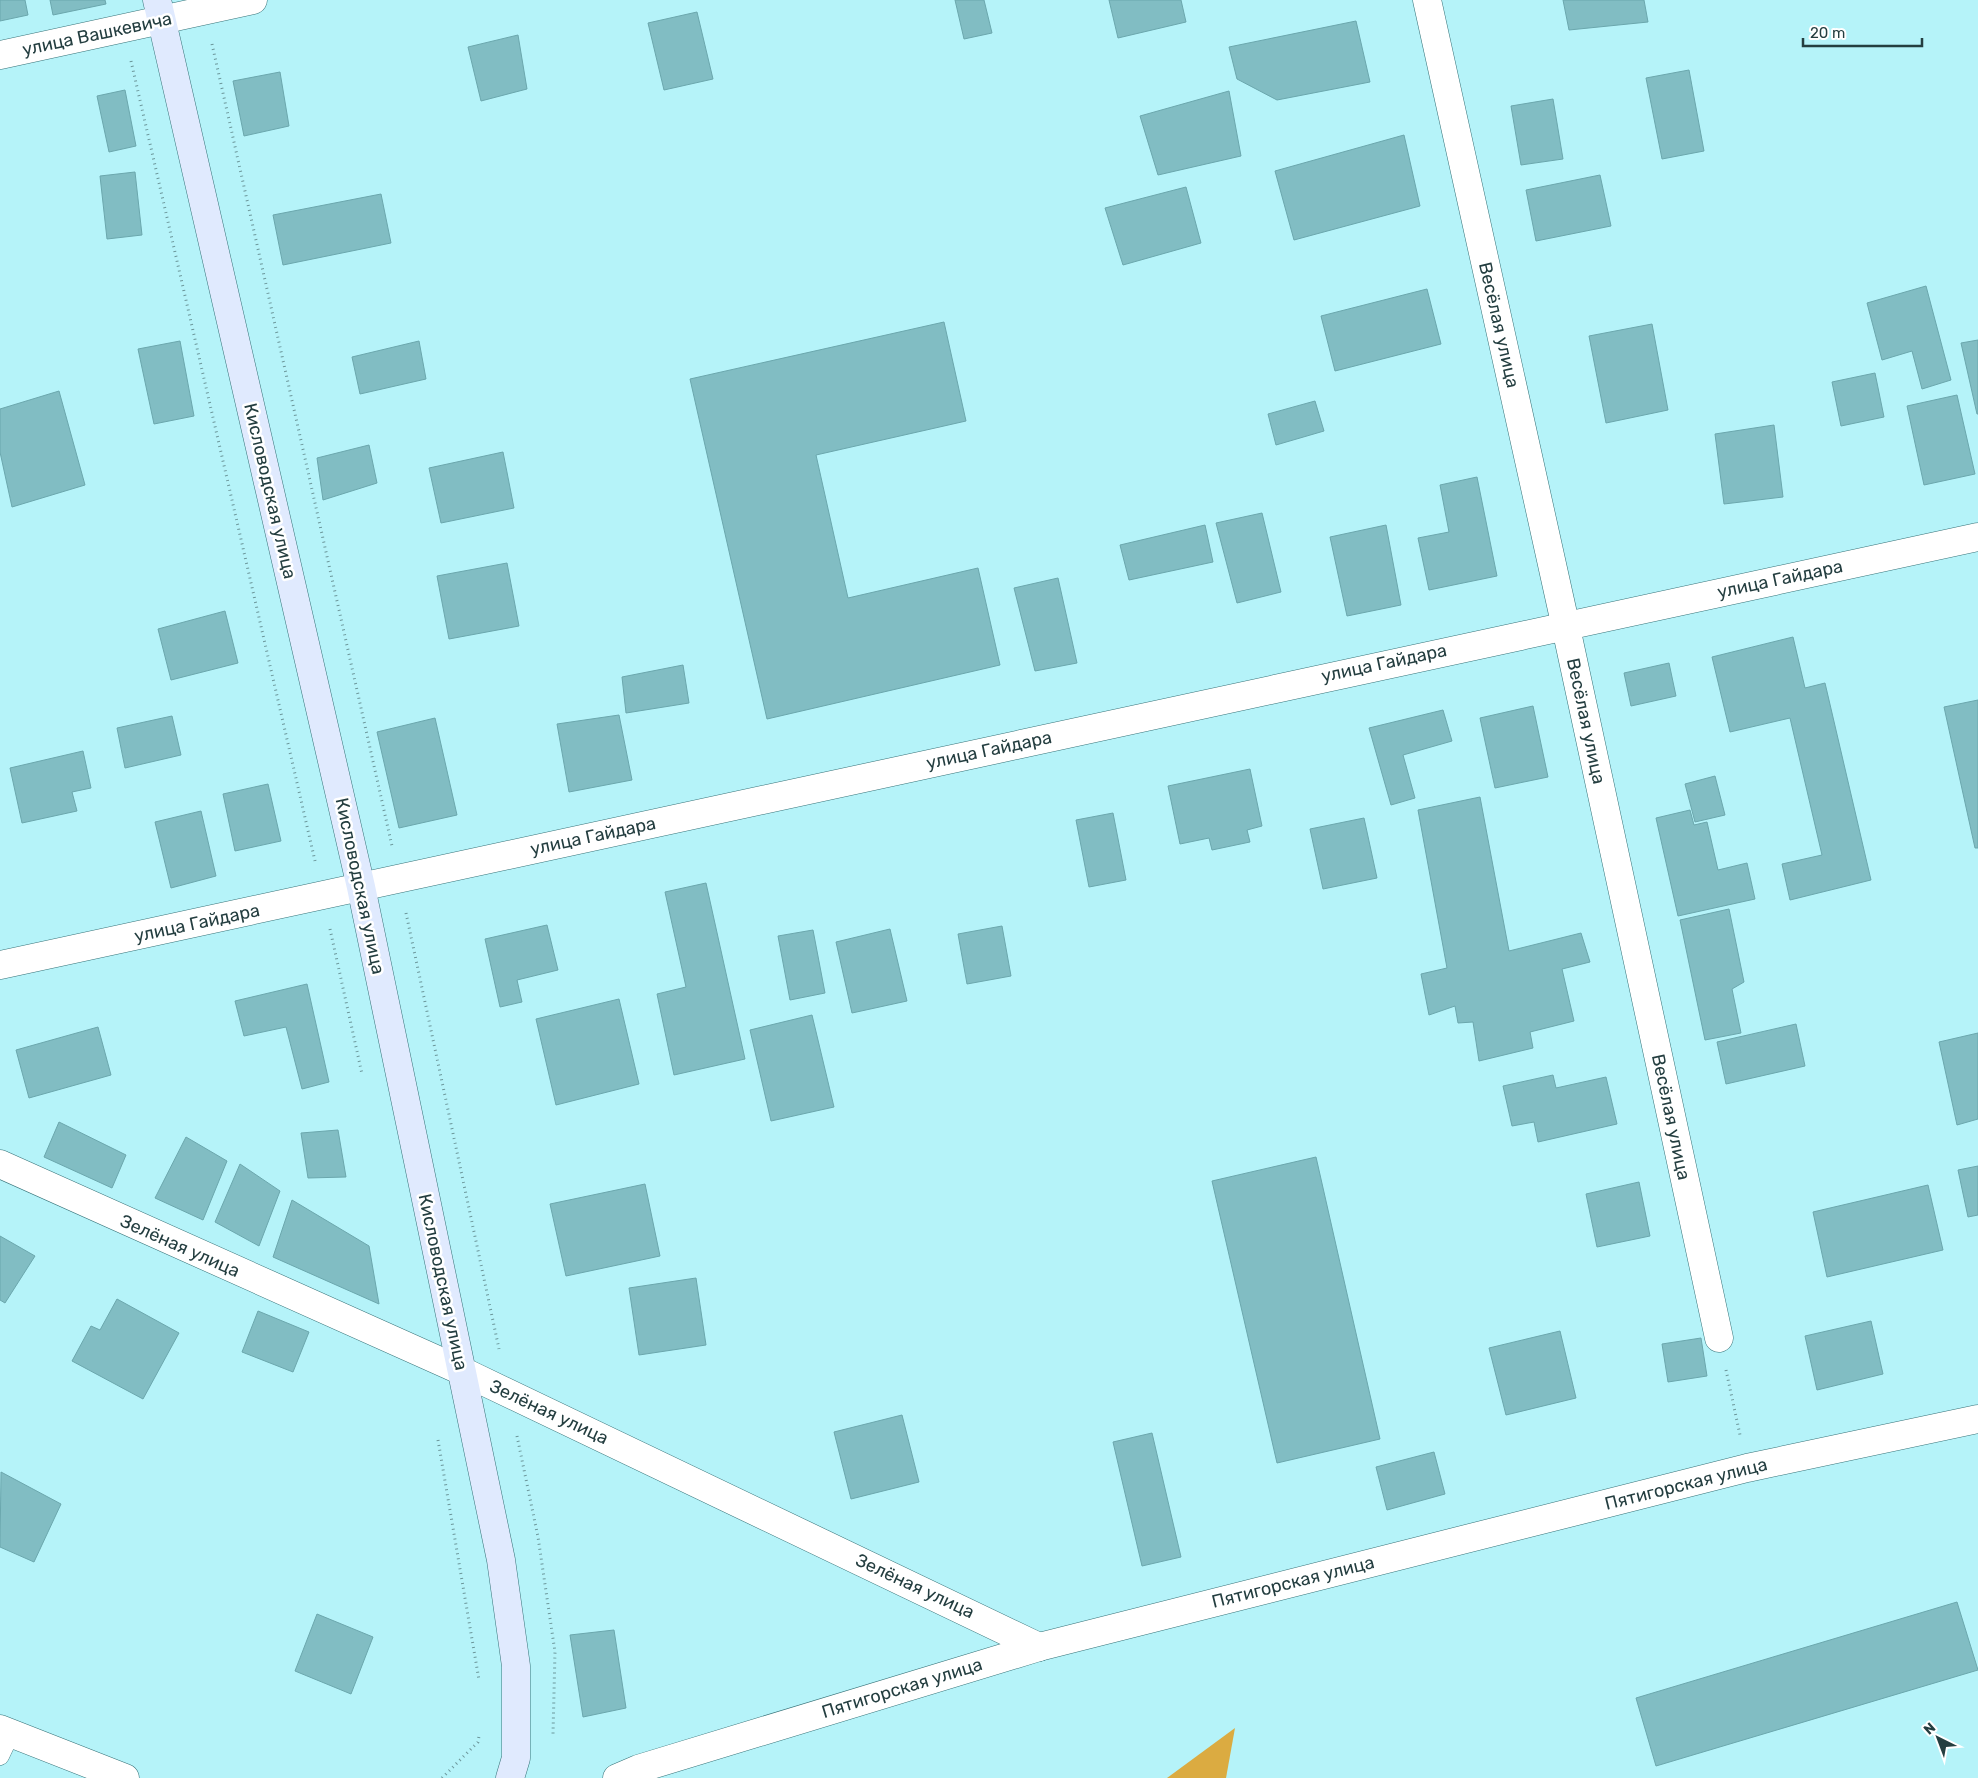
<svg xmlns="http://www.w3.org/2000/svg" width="1978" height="1778" viewBox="0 0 1978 1778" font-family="Rubik,sans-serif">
	<rect width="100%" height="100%" fill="#b5f3f9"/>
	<path fill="#dbab41" d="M1235 1728 1226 1778H1167Z"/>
	<g fill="#81bdc3" stroke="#6ba7ad">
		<path d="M0 0H25L28 15 0 21Z"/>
		<path d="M50 0H105L106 4 53 15Z"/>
		<path d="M955 0H984L992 33 964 39Z"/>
		<path d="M1109 0H1181L1186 22 1118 38Z"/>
		<path d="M1563 0H1644L1648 22 1569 30Z"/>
		<path d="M697 12 713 79 664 90 648 23Z"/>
		<path d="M1356 21 1370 82 1277 100 1237 79 1229 47Z"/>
		<path d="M518 35 527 89 481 101 468 47Z"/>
		<path d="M1689 70 1704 151 1662 159 1646 78Z"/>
		<path d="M280 72 289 126 244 136 233 81Z"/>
		<path d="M125 90 136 146 109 152 97 96Z"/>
		<path d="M1229 91 1241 156 1158 175 1140 116Z"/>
		<path d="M1553 99 1563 159 1521 165 1511 106Z"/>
		<path d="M1404 135 1420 206 1294 240 1275 171Z"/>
		<path d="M135 172 142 235 107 239 100 176Z"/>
		<path d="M1600 175 1611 226 1536 241 1526 190Z"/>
		<path d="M1186 187 1201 243 1123 265 1105 208Z"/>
		<path d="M381 194 391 243 283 265 273 215Z"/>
		<path d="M1926 286 1951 380 1922 389 1912 351 1882 360 1867 303Z"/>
		<path d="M1427 289 1441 344 1335 371 1321 316Z"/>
		<path d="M944 322 966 421 816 455 848 598 978 568 1000 665 767 719 690 379Z"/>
		<path d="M1652 324 1668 410 1606 423 1589 336Z"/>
		<path d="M1978 340V414H1977L1961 343Z"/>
		<path d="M180 341 194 416 154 424 138 349Z"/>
		<path d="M419 341 426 379 360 394 352 357Z"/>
		<path d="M1875 373 1884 417 1841 426 1832 382Z"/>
		<path d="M59 391 85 485 12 507 0 452V409Z"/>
		<path d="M1957 395 1975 474 1924 485 1907 406Z"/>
		<path d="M1315 401 1324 431 1276 445 1268 414Z"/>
		<path d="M1774 425 1783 497 1724 504 1715 434Z"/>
		<path d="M369 445 377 483 323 500 317 458Z"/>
		<path d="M503 452 514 508 441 523 429 468Z"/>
		<path d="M1477 477 1497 576 1429 590 1418 538 1449 532 1440 485Z"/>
		<path d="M1262 513 1281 592 1237 603 1216 523Z"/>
		<path d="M1205 525 1213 562 1129 580 1120 545Z"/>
		<path d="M1386 525 1401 605 1347 616 1330 537Z"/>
		<path d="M507 563 519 626 449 639 437 576Z"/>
		<path d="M1058 578 1077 663 1035 671 1014 588Z"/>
		<path d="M225 611 238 663 171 680 158 629Z"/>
		<path d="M1793 637 1805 688 1825 683 1871 880 1790 900 1782 864 1822 855 1790 718 1730 732 1712 657Z"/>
		<path d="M1669 663 1676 696 1631 706 1624 673Z"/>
		<path d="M683 665 689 703 626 713 622 677Z"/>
		<path d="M1978 700V848H1975L1944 707Z"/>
		<path d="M1533 706 1548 777 1495 788 1480 718Z"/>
		<path d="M1443 710 1452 741 1403 755 1415 798 1391 805 1369 728Z"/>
		<path d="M619 715 632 780 569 792 557 724Z"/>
		<path d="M172 716 181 755 125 768 117 728Z"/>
		<path d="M435 718 457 815 399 828 377 732Z"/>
		<path d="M83 751 91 788 72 792 77 811 22 823 10 768Z"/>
		<path d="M1250 769 1262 826 1247 830 1250 842 1212 850 1209 838 1180 844 1168 786Z"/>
		<path d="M1715 776 1725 815 1695 822 1685 784Z"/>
		<path d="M268 784 281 841 235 851 223 794Z"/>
		<path d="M1480 797 1509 951 1581 933 1590 962 1562 969 1574 1021 1530 1032 1533 1048 1479 1061 1473 1022 1458 1023 1455 1006 1429 1015 1421 974 1447 968 1418 810Z"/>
		<path d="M1690 810 1694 825 1707 822 1718 870 1747 863 1755 899 1678 916 1656 818Z"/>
		<path d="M201 811 216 876 171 888 155 822Z"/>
		<path d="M1113 813 1126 880 1089 887 1076 820Z"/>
		<path d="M1364 818 1377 878 1323 889 1310 829Z"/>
		<path d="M706 883 745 1059 674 1075 657 994 686 987 665 892Z"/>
		<path d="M1729 909 1744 982 1732 989 1741 1033 1705 1040 1680 920Z"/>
		<path d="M547 925 558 970 517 980 522 1002 500 1007 485 939Z"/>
		<path d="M1002 926 1011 976 967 984 958 934Z"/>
		<path d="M890 929 907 1001 852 1013 836 942Z"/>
		<path d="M813 930 825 993 790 1000 778 936Z"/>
		<path d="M307 984 329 1082 302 1089 286 1027 244 1036 235 1001Z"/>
		<path d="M619 999 639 1084 556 1105 536 1019Z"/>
		<path d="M812 1015 834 1107 771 1121 750 1030Z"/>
		<path d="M1796 1024 1805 1066 1726 1084 1717 1042Z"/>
		<path d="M98 1027 111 1075 29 1098 16 1050Z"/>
		<path d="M1978 1033V1119L1957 1125 1939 1042Z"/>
		<path d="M1553 1075 1556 1088 1606 1077 1617 1124 1538 1142 1534 1122 1512 1126 1503 1086Z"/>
		<path d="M59 1122 126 1155 112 1188 44 1157Z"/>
		<path d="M338 1130 346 1177 308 1178 301 1133Z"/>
		<path d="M186 1137 227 1161 203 1220 155 1198Z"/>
		<path d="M1316 1157 1380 1439 1277 1463 1212 1181Z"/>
		<path d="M240 1164 280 1191 259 1246 215 1222Z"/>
		<path d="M1978 1166V1215L1968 1217 1958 1170Z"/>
		<path d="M1639 1182 1650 1236 1597 1247 1586 1194Z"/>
		<path d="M645 1184 660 1256 566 1276 550 1204Z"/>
		<path d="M1928 1185 1943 1250 1827 1277 1813 1212Z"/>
		<path d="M292 1200 369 1246 379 1304 273 1257Z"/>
		<path d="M0 1236 35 1256 5 1303 0 1300Z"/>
		<path d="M696 1278 706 1345 639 1355 629 1288Z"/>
		<path d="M117 1299 179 1333 143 1399 72 1361 91 1326 100 1330Z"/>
		<path d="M258 1311 309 1332 293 1372 242 1352Z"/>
		<path d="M1871 1321 1883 1374 1817 1390 1805 1336Z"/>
		<path d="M1560 1331 1576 1398 1506 1415 1489 1348Z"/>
		<path d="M1701 1338 1707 1376 1668 1382 1662 1344Z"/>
		<path d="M902 1415 919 1482 851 1499 834 1432Z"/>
		<path d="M1152 1433 1181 1557 1142 1566 1113 1442Z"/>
		<path d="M1434 1452 1445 1494 1387 1510 1376 1467Z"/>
		<path d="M1 1472 61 1504 34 1562 0 1547Z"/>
		<path d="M1957 1602 1978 1670 1656 1766 1636 1698Z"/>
		<path d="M317 1614 373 1637 351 1694 295 1671Z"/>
		<path d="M614 1630 626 1708 583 1717 570 1635Z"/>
	</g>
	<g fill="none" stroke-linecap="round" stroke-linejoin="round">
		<g stroke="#367278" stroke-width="19">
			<path id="service" d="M0 1756 11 1733"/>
		</g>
		<g stroke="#367278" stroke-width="29">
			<g id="minor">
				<path d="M1427 0 1565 623 1719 1338"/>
				<path d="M0 55 253 0"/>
				<path d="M0 965C660 824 1318 675 1978 537"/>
				<path d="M0 1164 462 1371 1039 1647"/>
				<path d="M0 1729 125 1778"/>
				<path d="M617 1778 638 1769 1039 1647 1747 1468 1978 1419"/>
			</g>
		</g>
		<g stroke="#367278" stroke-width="29">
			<path id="secondary" d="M157 0 361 887 501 1560 516 1666V1758L510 1778"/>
		</g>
		<g stroke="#6c979b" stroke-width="3" stroke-dasharray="1 4" stroke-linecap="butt">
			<path d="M212 44 392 846"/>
			<path d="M131 61 315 861"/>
			<path d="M406 913 499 1349"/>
			<path d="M330 929 362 1074"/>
			<path d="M1726 1370 1740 1435"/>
			<path d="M517 1436 538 1537 555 1652 553 1734"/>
			<path d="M438 1440 479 1680"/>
			<path d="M442 1778 478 1742 479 1736"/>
		</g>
		<use href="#service" stroke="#fff" stroke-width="18"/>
		<use href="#minor" stroke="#fff" stroke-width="28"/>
		<use href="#secondary" stroke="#e0eafe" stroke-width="28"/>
	</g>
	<g text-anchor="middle" stroke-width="5" stroke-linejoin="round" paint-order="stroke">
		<g font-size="18" fill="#243e40" stroke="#fff">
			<text transform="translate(97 34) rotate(-12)" y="6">улица Вашкевича</text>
			<text transform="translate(1499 325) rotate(77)" y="6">Весёлая улица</text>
			<text transform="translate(270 491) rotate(77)" y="6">Кисловодская улица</text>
			<text transform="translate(1780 579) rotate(-12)" y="6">улица Гайдара</text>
			<text transform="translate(1384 663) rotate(-12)" y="6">улица Гайдара</text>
			<text transform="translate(1586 721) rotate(78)" y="6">Весёлая улица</text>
			<text transform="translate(989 750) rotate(-12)" y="6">улица Гайдара</text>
			<text transform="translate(593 836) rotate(-12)" y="6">улица Гайдара</text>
			<text transform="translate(360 886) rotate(78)" y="6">Кисловодская улица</text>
			<text transform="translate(197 923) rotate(-12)" y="6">улица Гайдара</text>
			<text transform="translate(1671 1117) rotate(78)" y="6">Весёлая улица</text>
			<text transform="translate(180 1246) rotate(24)" y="6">Зелёная улица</text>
			<text transform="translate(443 1282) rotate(78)" y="6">Кисловодская улица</text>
			<text transform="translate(549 1412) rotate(25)" y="6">Зелёная улица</text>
			<text transform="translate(1686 1484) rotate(-14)" y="6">Пятигорская улица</text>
			<text transform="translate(1293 1582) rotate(-14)" y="6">Пятигорская улица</text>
			<text transform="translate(915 1586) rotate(25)" y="6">Зелёная улица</text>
			<text transform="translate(902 1688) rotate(-17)" y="6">Пятигорская улица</text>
		</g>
	</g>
	<g transform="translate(1938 1738) rotate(318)" stroke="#ffffff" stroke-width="4" paint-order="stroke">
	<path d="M0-4L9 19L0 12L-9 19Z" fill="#243e40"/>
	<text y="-8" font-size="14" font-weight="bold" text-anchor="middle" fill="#243e40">N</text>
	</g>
	<path d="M1803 38v8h119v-8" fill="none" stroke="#243e40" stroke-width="2.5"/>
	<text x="1810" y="38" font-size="15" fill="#243e40" stroke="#ffffff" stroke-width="4" paint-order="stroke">20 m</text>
</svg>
